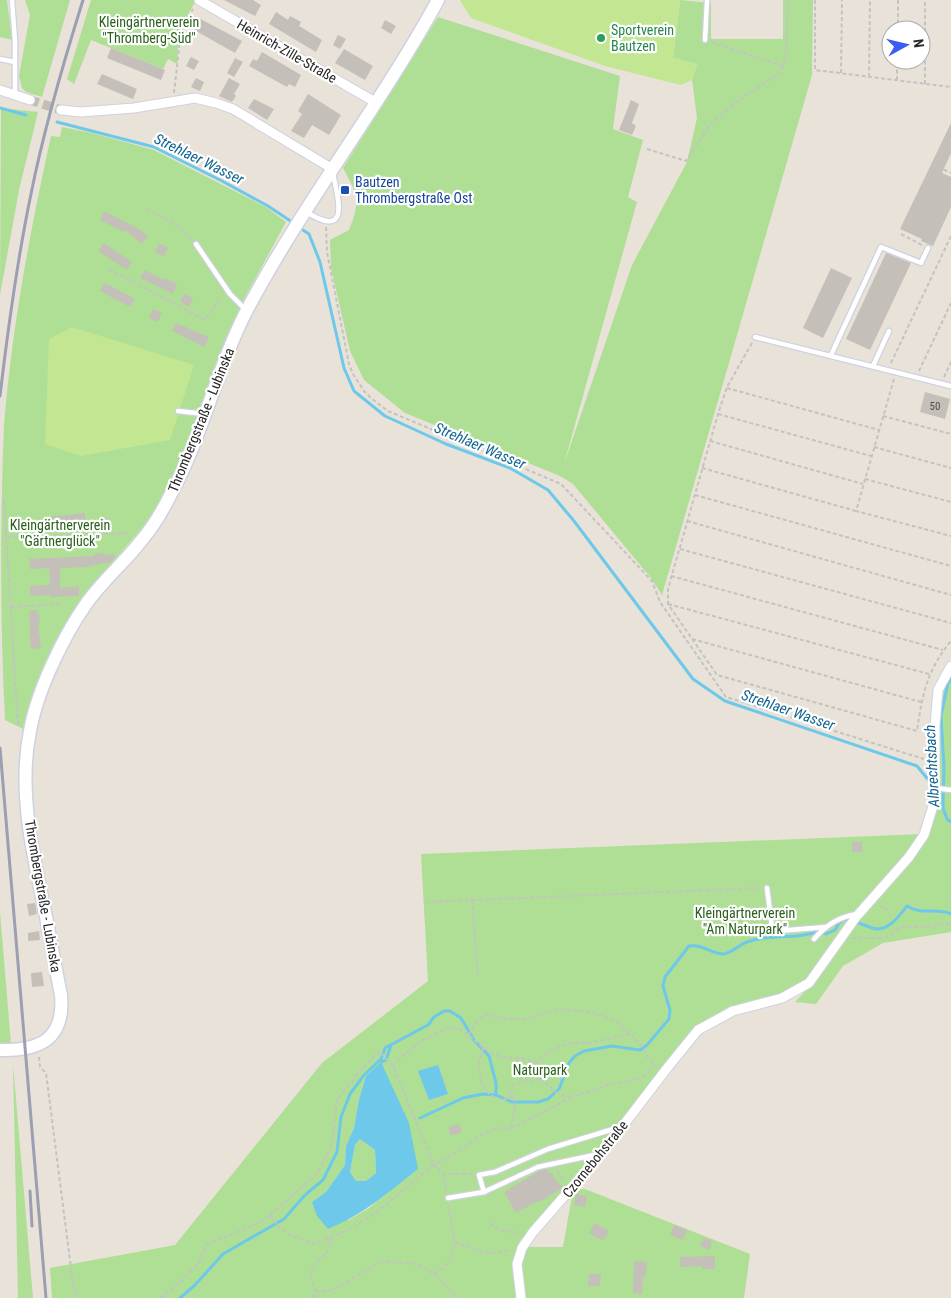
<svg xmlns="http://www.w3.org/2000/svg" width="951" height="1298" viewBox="0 0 951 1298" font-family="'Roboto Condensed',sans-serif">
	<rect width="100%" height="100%" fill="#e9e2d8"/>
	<g fill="#afdf95" fill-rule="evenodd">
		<path d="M0 0H7L12 40 0 37Z"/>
		<path d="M25 0H70L42 97 26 92 22 88 19 76 30 15Z"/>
		<path d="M91 0H196L179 31 177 64 168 59 163 69 91 40 74 84 67 79Z"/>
		<path d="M680 0 711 3V39H783V0H813L812 75 662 595 651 578 573 484 560 476 405 413 364 380 350 351 331 268 330 240 349 230C361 199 358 196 343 168L438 17 620 76 613 129 643 140 628 197 637 202 564 464 632 265 687 162 697 118 692 80 697 64 673 58Z"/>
		<path d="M1 108 38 112 19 190 0 295Z"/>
		<path d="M62 127 92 133 154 150 266 207 286 222 242 303 180 467 162 505 98 579 65 630 25 730 5 720C0 622 0 523 4 425 12 327 30 231 51 136L60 137Z"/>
		<path d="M951 673V932L883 943 843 966 816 1004 795 1002 811 985 846 935 927 836 942 690Z"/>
		<path d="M923 834 808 980 781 995 730 1006 698 1025 621 1122 519 1242 512 1268 516 1298H52L50 1268 175 1245 322 1063 428 981 421 854ZM366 1076 418 1169 369 1208 349 1220 312 1202 326 1192 345 1165 346 1146 354 1128 359 1099Z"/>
		<path d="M0 912 11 1044H0Z"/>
		<path d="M13 1064 33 1298H18Z"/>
		<path d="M360 1139 375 1150 376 1173 366 1181H356L350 1172 355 1145Z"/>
		<path d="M585 1189 750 1254 744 1298H525L521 1265 525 1247H563L573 1190Z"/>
	</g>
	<g fill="#c2e691">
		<path d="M460 0H680L673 58 697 64 692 80 681 85 605 66 471 18Z"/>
		<path d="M72 327 194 365 170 440 81 456 45 444 49 339Z"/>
	</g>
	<g fill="#6dc8ea" fill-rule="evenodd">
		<path d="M381 1062 409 1123 418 1169C388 1193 364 1214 328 1229L317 1216 312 1202 326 1192 345 1165 346 1146 354 1128 359 1099 366 1076ZM360 1139 375 1150 376 1173 366 1181H356L350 1172 355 1145Z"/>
		<path d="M438 1065 448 1094 429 1100 418 1071Z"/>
	</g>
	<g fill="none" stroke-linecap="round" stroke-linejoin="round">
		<g stroke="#6dc8ea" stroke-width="3">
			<path d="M0 108 26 115"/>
			<path d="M57 122 154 147 222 181 268 206 295 224"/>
			<path d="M300 228 309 234 320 262 344 368 354 391 385 416 446 444 510 468 548 490 574 521 693 679 725 701 917 766 930 782"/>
			<path d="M951 679 948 683 941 716 944 768 943 808 947 819 951 822"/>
			<path d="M381 1060 382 1062 386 1060 391 1045"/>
			<path d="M420 1118 463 1098 483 1094 496 1095 512 1102H538L548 1099 559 1089 569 1063 575 1056 584 1051 612 1046 640 1050 647 1045 669 1019 670 1010 663 986 665 977 689 946C703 944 710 953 722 954 732 954 740 943 750 941 772 934 797 940 819 931L826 934 835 930 839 923 845 919C854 920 863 925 872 928 888 933 899 916 907 906 923 916 936 907 951 914"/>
			<path d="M180 1298 195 1285 223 1254 284 1219 305 1195 323 1180 337 1152 341 1117 350 1094 364 1075 381 1059 385 1048 428 1025 434 1017 444 1011H450L461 1018 474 1040 489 1056 496 1083V1095"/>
		</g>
	</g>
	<g fill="#c4bfb8">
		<path d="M224 0H253L261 5 255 16Z"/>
		<path d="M276 12 288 20 290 16 301 22 299 26 322 40 316 52 269 24Z"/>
		<path d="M195 16 242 41 235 53 189 27Z"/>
		<path d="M385 20 396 26 391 34 381 28Z"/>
		<path d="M338 35 346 39 340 49 333 45Z"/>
		<path d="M111 48 165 70 161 80 107 58Z"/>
		<path d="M344 49 373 66 365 80 335 63Z"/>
		<path d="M262 52 301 75 295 87 289 84 287 87 249 66 253 59 257 61Z"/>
		<path d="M191 57 199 61 194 70 186 66Z"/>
		<path d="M235 58 243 62 234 77 227 73Z"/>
		<path d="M102 74 137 89 133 99 97 84Z"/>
		<path d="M196 78 204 82 200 91 191 87Z"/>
		<path d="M229 78 240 84 234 94 236 96 232 102 219 96Z"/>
		<path d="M308 94 341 115 329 135 312 125 304 138 291 131 302 114 298 111Z"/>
		<path d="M254 99 274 109 267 120 248 108Z"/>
		<path d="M631 100 639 104 632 123 636 126 632 135 619 130Z"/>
		<path d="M951 123V153L942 173 951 177V207L933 246 921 241 922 239 900 229Z"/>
		<path d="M104 211 139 229 148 236 142 244 125 230 124 232 100 220Z"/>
		<path d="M104 243 132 262 127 270 98 251Z"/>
		<path d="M159 243 168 248 164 256 155 252Z"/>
		<path d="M886 253 911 263 870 350 846 339Z"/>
		<path d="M831 268 852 278 823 338 803 328Z"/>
		<path d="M145 270 164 280 165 278 177 284 173 294 140 278Z"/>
		<path d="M105 283 135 299 130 307 100 291Z"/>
		<path d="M184 293 193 298 189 307 180 302Z"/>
		<path d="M153 309 162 313 158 322 149 318Z"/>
		<path d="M176 323 209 337 204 347 172 331Z"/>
		<path d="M925 392 950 399 945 419 920 412Z"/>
		<path d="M85 513 87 528 29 532 28 522 52 519V516L74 515V514Z"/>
		<path d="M109 518 110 528 101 529 100 519Z"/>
		<path d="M104 553V555L115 554V558L111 562 86 567 60 568V588L79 586V596L50 597V595L30 596V586L50 585 49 568 30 569 29 559 94 556V554Z"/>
		<path d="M37 610V614H39L40 624H38L41 648 31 649 29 611Z"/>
		<rect x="852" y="842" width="10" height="10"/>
		<path d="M35 903 37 914 29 916 27 904Z"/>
		<path d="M39 931 40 940 28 941V933Z"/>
		<path d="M42 972 44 986 32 987 31 973Z"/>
		<path d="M459 1124 462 1132 451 1136 448 1127Z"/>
		<path d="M547 1169 549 1172 553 1173V1176L563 1188 539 1202 538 1201 516 1213 504 1192 541 1170Z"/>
		<path d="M576 1194 587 1196 585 1207 574 1205Z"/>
		<path d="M595 1223 609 1231 603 1241 589 1233Z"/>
		<path d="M674 1225 687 1230 683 1240 670 1235Z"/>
		<path d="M703 1238 712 1241 710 1250 700 1246Z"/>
		<path d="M715 1256V1269H702V1266L680 1267V1257Z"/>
		<path d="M634 1261 647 1262 646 1277H643L642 1294 633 1293Z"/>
		<path d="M589 1274H601L600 1286H588Z"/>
	</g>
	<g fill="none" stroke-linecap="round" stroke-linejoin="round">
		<path stroke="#c2bdb5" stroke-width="9" stroke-dasharray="9 4.5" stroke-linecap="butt" d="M30 100 61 110"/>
		<g stroke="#ced1e0" stroke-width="7">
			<g id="lane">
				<path d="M12 0 15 41V95"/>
				<path d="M705 40 707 0"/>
				<path d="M0 59 15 62"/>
				<path d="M305 211C350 240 339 201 333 174"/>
				<path d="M196 244 230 294 245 309"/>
				<path d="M755 337 951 386"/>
				<path d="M831 355 881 247 921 263 928 248"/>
				<path d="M873 366 889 331"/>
				<path d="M178 411 204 414"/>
				<path d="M935 788 951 790"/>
				<path d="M767 888 772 927 778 931 826 927"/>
				<path d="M814 939C826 925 840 916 858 914"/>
				<path d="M484 1192 479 1175 495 1172 548 1149 620 1127"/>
				<path d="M448 1198 484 1192 538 1167 599 1154"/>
			</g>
		</g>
		<g stroke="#ced1e0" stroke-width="11">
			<g id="street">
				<path d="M199 0 375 102"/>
				<path d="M0 90 30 100"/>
				<path d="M61 110 81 112 134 108 195 98 216 103 233 109 331 168"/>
				<path d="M521 1298 517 1264 522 1248 533 1232 602 1153 668 1067 698 1030 733 1011 782 998 809 983 856 917 909 857 924 835 934 803 935 788V725L938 690 951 666"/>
			</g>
		</g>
		<g stroke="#ced1e0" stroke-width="15">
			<path id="secondary" d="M0 1050C40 1051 65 1039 61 995 55 966 50 936 44 907 32 850 18 789 30 731 37 691 63 637 86 604 102 581 124 563 141 541 153 527 163 510 171 494 203 435 217 367 248 308 305 201 380 106 438 0"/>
		</g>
		<g stroke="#c3c3c3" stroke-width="2" stroke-dasharray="4 2.5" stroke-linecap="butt">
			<path d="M815 0V70L951 87"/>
			<path d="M898 30V0"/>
			<path d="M712 42 783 66"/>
			<path d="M841 73 842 0"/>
			<path d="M869 77 870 0"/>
			<path d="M897 80V60"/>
			<path d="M925 84V0"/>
			<path d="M174 93 181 31 193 9"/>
			<path d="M647 149 686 161 709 126 733 104 778 74 783 66 786 52 788 0"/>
			<path d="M932 164 951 173"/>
			<path d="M147 209 180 228 191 239"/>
			<path d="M326 227 327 252 349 364 353 374 364 391 372 399 388 411 561 484 652 581 660 602 726 697 924 759"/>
			<path d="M901 234 922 245"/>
			<path d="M109 269 205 320 221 297"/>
			<path d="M752 343 727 387 718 414 668 589V604L717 675 917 731C922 695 927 670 951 641"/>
			<path d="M891 363 951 236"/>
			<path d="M919 371 951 303"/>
			<path d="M944 377 951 362"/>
			<path d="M894 379 856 511 951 536"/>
			<path d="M727 388 879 430"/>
			<path d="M718 414 871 456"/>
			<path d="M883 416 951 434"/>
			<path d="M710 441 863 484"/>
			<path d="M874 447 951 468"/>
			<path d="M702 468 856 511"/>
			<path d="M865 479 951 502"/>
			<path d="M695 495 951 566"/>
			<path d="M4 500 18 727"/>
			<path d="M687 521 951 595"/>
			<path d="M7 537 131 533"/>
			<path d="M680 549 951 623"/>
			<path d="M671 576 943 650"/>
			<path d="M668 604 929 674"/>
			<path d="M11 607 62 604"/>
			<path d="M692 639 921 702"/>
			<path d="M472 900 478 978"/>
			<path d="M426 902 759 888"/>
			<path d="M880 906 889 910"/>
			<path d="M852 938H883L890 935 900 927H926L951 923"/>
			<path d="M469 1035 476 1022 485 1014 505 1019H526L559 1009 592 1012 617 1021 641 1045 649 1059 656 1066"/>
			<path d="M483 1048 479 1065 481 1083 491 1096 503 1100 514 1096 515 1105 511 1129"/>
			<path d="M39 1057 40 1067 46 1073 73 1284 77 1298"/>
			<path d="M518 1058 521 1073 520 1083"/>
			<path d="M393 1066C402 1053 443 1023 458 1029 473 1035 482 1050 496 1055 511 1061 523 1053 536 1065"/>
			<path d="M514 1096 509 1095 512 1086C521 1082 530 1083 540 1078"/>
			<path d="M571 1097 557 1093 540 1078 536 1065 538 1060 553 1049 570 1043H589L631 1034"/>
			<path d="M557 1171 564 1182"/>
			<path d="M443 1174 446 1191"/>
			<path d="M448 1206 455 1242"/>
			<path d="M270 1215C286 1239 290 1233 314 1244L341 1233 372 1216 434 1165 467 1146 481 1135 497 1128 511 1129 572 1097 605 1086 641 1078 654 1067"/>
			<path d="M490 1223C498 1231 509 1233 520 1232"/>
			<path d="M434 1274 458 1298"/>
			<path d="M316 1292 310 1277C311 1273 312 1269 315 1265 321 1256 333 1251 330 1238"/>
			<path d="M160 1298 180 1282 199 1263 206 1245 258 1223 270 1215 317 1174 332 1145 337 1100 360 1071 379 1051 393 1066 434 1165 443 1174H472"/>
			<path d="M312 1298 316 1292 332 1290 383 1261 417 1264 434 1274C450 1264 451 1259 455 1242L484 1253H493L511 1250"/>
		</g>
		<use href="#lane" stroke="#fff" stroke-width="4.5"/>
		<use href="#street" stroke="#fff" stroke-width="9"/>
		<use href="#secondary" stroke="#fff" stroke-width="12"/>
		<g stroke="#9c9fb1" stroke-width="3">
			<path d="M0 396C8 328 17 261 31 194 44 128 63 64 83 0"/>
			<path d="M0 748 46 1298"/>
			<path d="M30 1191 32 1226"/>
		</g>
	</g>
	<circle fill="#2e9e5b" stroke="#fff" stroke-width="2" cx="601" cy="38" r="5"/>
	<rect fill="#1a4fb4" stroke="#fff" stroke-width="2" x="340" y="185" width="10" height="10" rx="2.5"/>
	<g text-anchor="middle" stroke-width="4.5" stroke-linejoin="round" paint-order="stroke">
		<g font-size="11" fill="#4e4d4b">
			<text x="935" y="410">50</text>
		</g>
		<g font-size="14" fill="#29601b" stroke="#fff">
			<text x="149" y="27">Kleingärtnerverein<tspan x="149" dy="16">"Thromberg-Süd"</tspan></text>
			<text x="60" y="530">Kleingärtnerverein<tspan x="60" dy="16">"Gärtnerglück"</tspan></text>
			<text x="745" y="918">Kleingärtnerverein<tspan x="745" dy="16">"Am Naturpark"</tspan></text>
			<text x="540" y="1075">Naturpark</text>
		</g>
		<g font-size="14" fill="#27864d" stroke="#fff" text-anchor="start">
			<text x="611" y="35">Sportverein<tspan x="611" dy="16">Bautzen</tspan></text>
		</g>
		<g font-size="14" fill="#272727" stroke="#fff">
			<text transform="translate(287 51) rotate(30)" y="5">Heinrich-Zille-Straße</text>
			<text transform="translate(201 420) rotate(-68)" y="5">Thrombergstraße - Lubinska</text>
			<text transform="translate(43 896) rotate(80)" y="5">Thrombergstraße - Lubinska</text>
			<text transform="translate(595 1159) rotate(-51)" y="5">Czornebohstraße</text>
		</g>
		<g font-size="14" fill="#164399" stroke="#fff" text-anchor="start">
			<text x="355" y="187">Bautzen<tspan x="355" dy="16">Thrombergstraße Ost</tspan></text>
		</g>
		<g font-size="15" font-style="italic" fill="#116591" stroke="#fff">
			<text transform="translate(199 159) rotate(26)" y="5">Strehlaer Wasser</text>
			<text transform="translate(480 446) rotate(23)" y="5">Strehlaer Wasser</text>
			<text transform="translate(788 710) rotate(19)" y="5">Strehlaer Wasser</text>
			<text transform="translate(932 766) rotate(-93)" y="5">Albrechtsbach</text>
		</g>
	</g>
	<g transform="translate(906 45) rotate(82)"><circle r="24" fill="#ffffff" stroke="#a9a9a9"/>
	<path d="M0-4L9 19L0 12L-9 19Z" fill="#3b5df3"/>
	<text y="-8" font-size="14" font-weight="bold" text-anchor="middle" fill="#272727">N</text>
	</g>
</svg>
